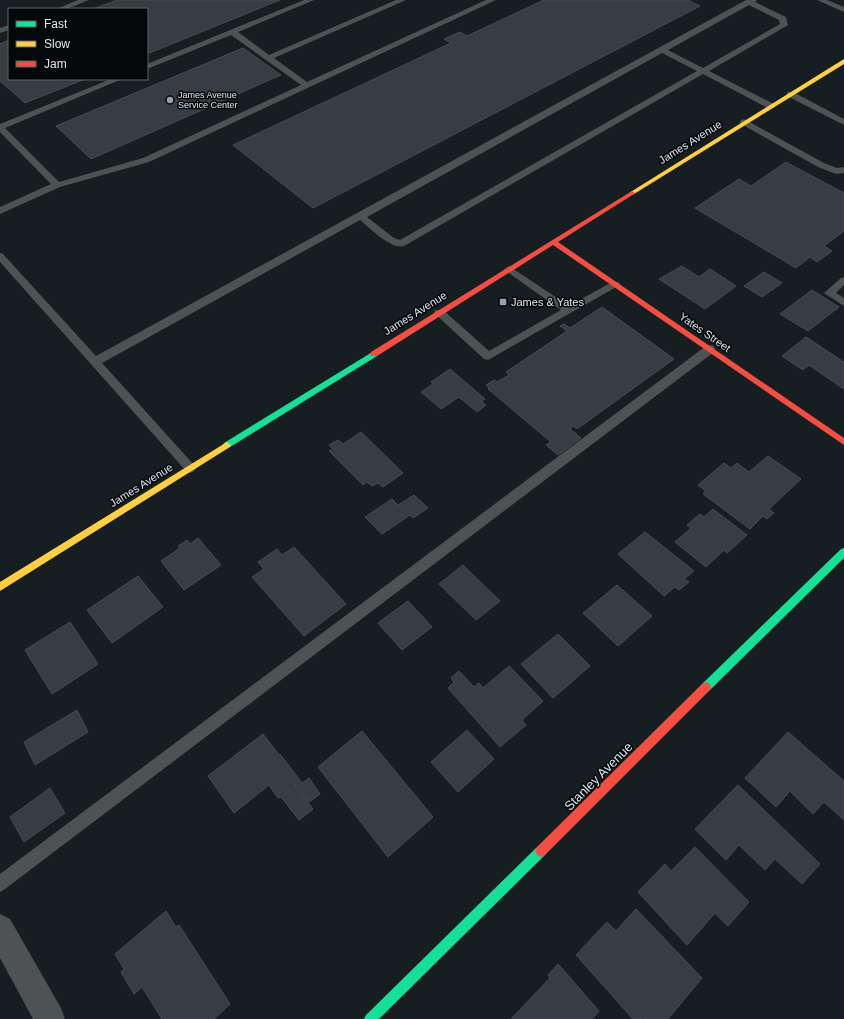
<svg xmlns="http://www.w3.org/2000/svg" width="844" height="1019" viewBox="0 0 844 1019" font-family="Helvetica,sans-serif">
	<rect width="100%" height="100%" fill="#161e21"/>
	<g fill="#373e41" stroke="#464d50">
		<path d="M117 0H280L147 54V9H93Z"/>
		<path d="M544 0H688L700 6 313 208 233 145 451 43 444 39 460 32 467 36Z"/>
		<path d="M9 40V79H85L25 103 0 81V44Z"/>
		<path d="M243 48 281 75 91 159 56 126Z"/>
		<path d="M786 162 844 193V231L824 246 832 251 817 262 810 257 796 268 695 208 739 179 751 186Z"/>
		<path d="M682 266 699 277 710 269 736 286 705 309 659 279Z"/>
		<path d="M764 272 782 283 762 297 744 286Z"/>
		<path d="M812 290 839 307 808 331 780 314Z"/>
		<path d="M602 307 674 359 577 429 573 426 570 429 581 438 558 455 546 445 551 442 488 389 489 388 486 385 494 380 497 382 509 375 506 372 567 331 560 326 564 324 570 328Z"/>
		<path d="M806 337 844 362V389L809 365 803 370 782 356Z"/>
		<path d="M450 369 485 399 481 401 486 405 477 412 459 397 441 409 421 392 433 384 431 382Z"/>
		<path d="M361 432 403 473 383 487 378 483 372 486 367 482 363 485 329 451 333 449 329 445 338 440 343 444Z"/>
		<path d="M768 456 801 479 769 509 774 513 767 519 763 516 750 529 703 494 706 491 698 485 724 463 731 468 737 463 749 472Z"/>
		<path d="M414 495 428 508 413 518 410 515 382 534 365 517 392 499 398 505Z"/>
		<path d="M713 509 747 535 727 553 724 550 706 567 675 542 691 528 687 525 700 514 704 517Z"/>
		<path d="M645 532 694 571 684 579 689 582 679 590 675 587 664 596 618 554Z"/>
		<path d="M198 538 221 565 184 590 161 561 180 548 178 546 187 540 190 544Z"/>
		<path d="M294 547 346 604 304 636 252 577 264 569 258 562 277 549 282 555Z"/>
		<path d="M463 565 500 601 476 620 439 584Z"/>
		<path d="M138 576 163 607 112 643 87 610Z"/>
		<path d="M617 585 652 616 618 646 583 613Z"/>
		<path d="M408 601 432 627 402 650 378 623Z"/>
		<path d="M70 622 98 664 52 694 25 650Z"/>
		<path d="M558 634 590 666 553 698 521 664Z"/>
		<path d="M509 666 543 701 522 720 526 725 500 747 448 688 454 682 451 678 459 671 474 687 479 683 483 688Z"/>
		<path d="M77 710 88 732 35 765 24 742Z"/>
		<path d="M467 730 494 759 458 792 431 762Z"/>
		<path d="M362 731 433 817 388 857 318 767Z"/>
		<path d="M788 732 844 781V820L824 802 813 814 790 791 776 807 745 778Z"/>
		<path d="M263 734 279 755 280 754 302 783 309 778 320 794 309 802 296 784 295 785 313 809 299 820 281 797 278 798 269 785 234 813 208 776Z"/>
		<path d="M738 785 820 864 802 884 775 859 765 870 739 845 726 860 695 829Z"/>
		<path d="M50 788 65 813 24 842 10 817Z"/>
		<path d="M695 847 749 902 728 926 715 913 687 945 638 892 665 864 671 871Z"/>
		<path d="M636 909 702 978 668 1019H641L640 1018 633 1019 576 955 607 922 616 931Z"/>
		<path d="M166 911 176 927 179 925 230 1004 214 1019H162L142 987 134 994 121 972 124 969 115 954Z"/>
		<path d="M558 964 599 1011 592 1019H511L550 978 548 975Z"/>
	</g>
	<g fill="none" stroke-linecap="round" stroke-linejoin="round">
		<g fill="#4e5253" fill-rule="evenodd">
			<path d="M78 0H89L67 9H56Z"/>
			<path d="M304 0H314L238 32 269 55 396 0H406L274 58 307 82 486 0H496L149 162 60 187 0 214V207L51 184 0 132V124L111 79H122L5 128 59 182 143 158 301 85 231 35 147 69V64Z"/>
			<path d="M746 0H757L755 2 786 17 788 25 709 71 774 104 775 106 774 108H768L703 74 404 246C391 250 370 228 360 220L102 363 194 465 196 468 194 471 190 473 186 471 0 262V253L3 254 96 356ZM749 5 779 20 780 24 703 68 668 50ZM662 53 697 71 400 240 394 238 367 217Z"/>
			<path d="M817 0H827L844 7V12Z"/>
			<path d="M9 25V30L0 33V28Z"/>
			<path d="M787 92H793L844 119V125L787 96Z"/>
			<path d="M744 119 824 163 837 168 844 167V173L836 174 818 167 741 124 740 122 741 120Z"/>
			<path d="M509 266 569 306 612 282H618L620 284 618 286 488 360 484 359 434 313 435 310H443L489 351 561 310 506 271 504 269Z"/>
			<path d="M844 277V285L836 293 844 298V306L824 293 841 278Z"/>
			<path d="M710 345 714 346 715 349 714 352 5 889 0 892V874L706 346Z"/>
		</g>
		<path fill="#4e5253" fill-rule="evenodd" d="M0 914 10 919 61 1008 65 1019H33L0 958Z"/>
		<g fill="#16e098" fill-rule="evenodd">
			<path d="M374 351 377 352 378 354 377 356 230 447H224L223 445 224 443Z"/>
			<path d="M844 548V558L710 690 706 692 702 690 701 687 702 684 841 549Z"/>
			<path d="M541 845 545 847 547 851 545 855 379 1019H364L366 1015 537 847Z"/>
		</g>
		<g fill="#ffcf43" fill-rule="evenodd">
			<path d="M844 59V64L634 194 632 195 629 193Z"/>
			<path d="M227 442 231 445 230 447 0 591V582Z"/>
		</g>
		<g fill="#f24e42" fill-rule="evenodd">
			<path d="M632 191 635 193 634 194 558 242 844 438V445L553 245 377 356H371L370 354 371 352Z"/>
			<path d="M706 682 710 684 711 687 710 690 545 855 541 857 537 855 535 851 537 847 702 684Z"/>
		</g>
	</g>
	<g fill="#99a2a6" stroke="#04080b" stroke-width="1.5">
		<circle cx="170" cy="100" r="4"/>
		<rect x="499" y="298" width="8" height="8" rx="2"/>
	</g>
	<g text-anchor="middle" stroke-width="3" stroke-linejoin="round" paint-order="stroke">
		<g font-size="9" fill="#dfe9ed" stroke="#04080b" text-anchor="start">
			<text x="178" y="98">James Avenue<tspan x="178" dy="10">Service Center</tspan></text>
		</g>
		<g font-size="11" fill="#dfe9ed" stroke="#04080b">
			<text transform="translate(690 142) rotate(-32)" y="4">James Avenue</text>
			<text transform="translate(415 313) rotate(-32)" y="4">James Avenue</text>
			<text transform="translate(705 332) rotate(35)" y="4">Yates Street</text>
			<text transform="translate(141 485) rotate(-32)" y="4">James Avenue</text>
		</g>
		<g font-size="11" fill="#dfe9ed" stroke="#04080b" text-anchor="start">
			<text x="511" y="306">James &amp; Yates</text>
		</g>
		<g font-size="13" fill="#dfe9ed" stroke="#04080b">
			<text transform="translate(598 776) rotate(-45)" y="5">Stanley Avenue</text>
		</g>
	</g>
	<rect x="8" y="8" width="140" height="72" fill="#04080b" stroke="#5c6265"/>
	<rect x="16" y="21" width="20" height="6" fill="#16e098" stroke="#5c6265"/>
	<text x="44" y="28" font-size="12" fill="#dfe9ed">Fast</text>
	<rect x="16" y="41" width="20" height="6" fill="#ffcf43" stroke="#5c6265"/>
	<text x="44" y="48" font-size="12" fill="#dfe9ed">Slow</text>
	<rect x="16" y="61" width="20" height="6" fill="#f24e42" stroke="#5c6265"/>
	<text x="44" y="68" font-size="12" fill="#dfe9ed">Jam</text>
</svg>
